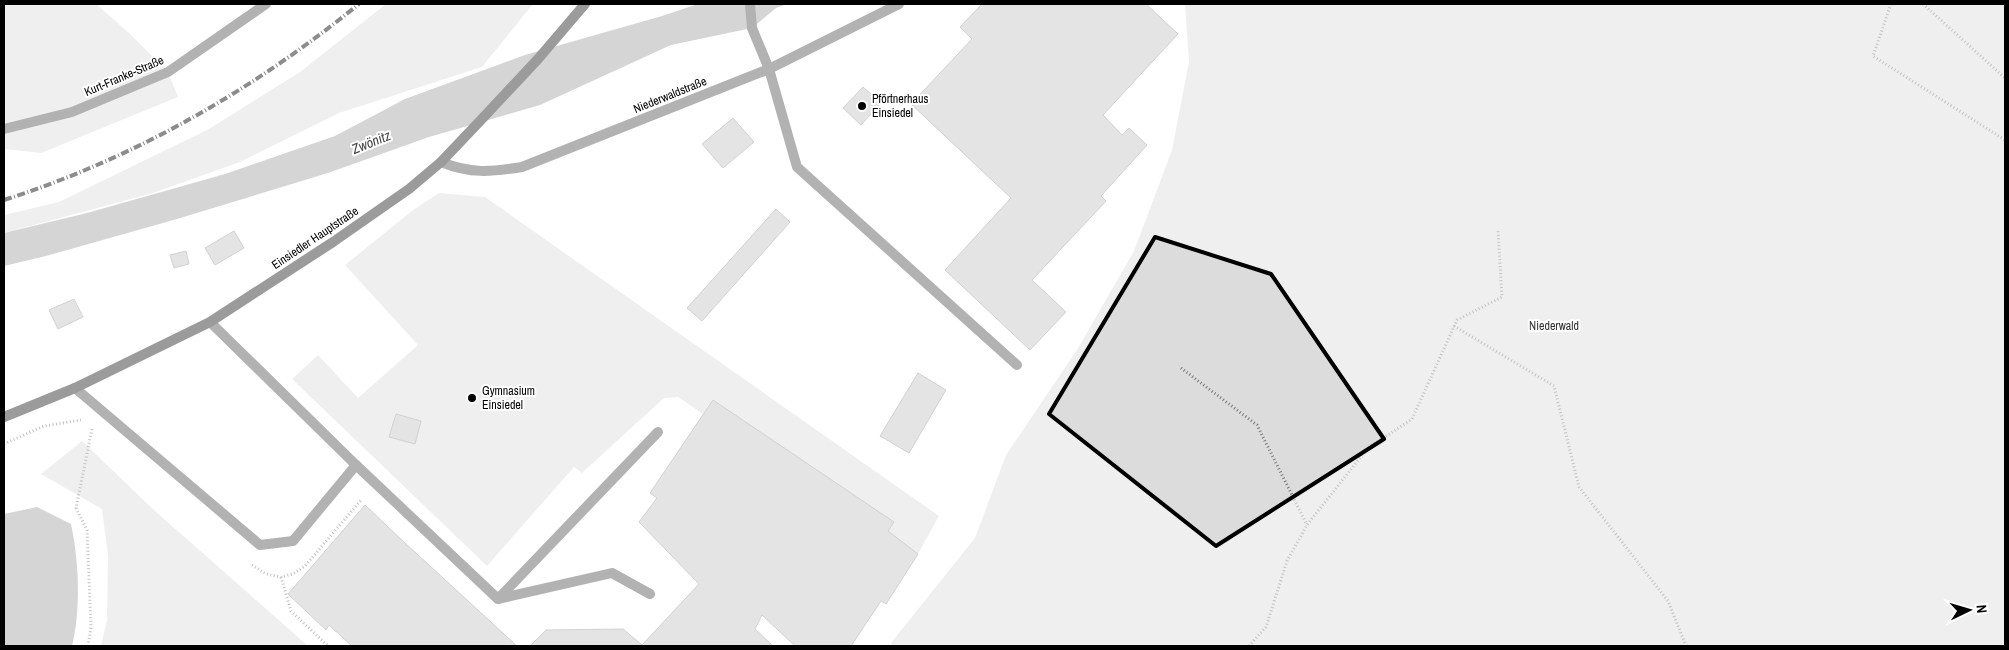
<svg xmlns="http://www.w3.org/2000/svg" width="2009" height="650" viewBox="0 0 2009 650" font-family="'Archivo Narrow',sans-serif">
	<rect width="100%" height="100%" fill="#fff"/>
	<g fill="#dcdcdc">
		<path d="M4 4H96L129 33 168 72 178 97 41 153 4 149Z"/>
		<path d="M386 4H533L482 67 339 113 240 162 153 193 4 233V215L59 202 209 129 300 72Z"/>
		<path d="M1185 4H2005V646H893L891 643 975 538 1006 455 1077 350 1134 251 1172 150 1189 62Z"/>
		<path d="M439 193 485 197 939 516 918 554 713 400 703 414 678 397 664 398 582 473 574 467 487 566 292 379 318 355 358 398 418 345 345 265 413 210Z"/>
		<path d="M82 441 155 511 308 646H101L107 620 108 556 102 509 41 474Z"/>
	</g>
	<g fill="#a3a3a3">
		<path d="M698 4H787L776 8 752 28 671 45 540 105 429 137 328 173 177 219 46 256 4 266V233L87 213 225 174 335 136 405 99 525 55 662 16Z"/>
		<path d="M37 507 71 524C79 561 81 609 72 646H4V514Z"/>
	</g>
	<g fill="#c4c4c4" stroke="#999">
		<path d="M982 4H1146L1178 34 1103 115 1122 135 1129 128 1147 145 1101 196 1106 201 1032 280 1066 312 1030 350 945 270 1011 198 911 104 972 39 960 27Z"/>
		<path d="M863 87 881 103 861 125 843 108Z"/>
		<path d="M733 118 754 142 723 168 702 144Z"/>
		<path d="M776 209 790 222 702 321 687 308Z"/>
		<path d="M234 231 244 248 215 265 205 248Z"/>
		<path d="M186 251 189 264 174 268 170 255Z"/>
		<path d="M74 299 83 317 58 329 49 310Z"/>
		<path d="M918 373 946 390 909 453 880 436Z"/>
		<path d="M713 400 894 522 888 531 918 554 886 604 881 601 851 646H795L762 615 755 629 773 646H530L546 630 623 629 642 645 699 584 639 522 657 498 650 493Z"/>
		<path d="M396 414 421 421 415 444 389 437Z"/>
		<path d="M365 505 405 543 517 646H352L329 625 326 630 288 594Z"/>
	</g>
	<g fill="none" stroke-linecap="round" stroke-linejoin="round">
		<g stroke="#777" stroke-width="3" stroke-dasharray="1 2.5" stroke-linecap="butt">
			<path d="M1891 4 1873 56 2005 140"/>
			<path d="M1923 4 2005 78"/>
			<path d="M1454 326 1554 386 1579 487 1668 601 1686 646"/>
			<path d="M1181 368 1257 425 1307 525"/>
			<path d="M4 444 44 426 81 420"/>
			<path d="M252 565 266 574 281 577 293 574 305 566 362 499"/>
			<path d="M281 577 291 611 328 646"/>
			<path d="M88 646 91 627 87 530 76 508 92 429"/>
			<path d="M1249 646 1266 627 1287 561 1307 525 1367 449 1412 419 1457 320 1502 297 1498 231"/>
		</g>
		<g stroke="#555" stroke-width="10">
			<path d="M750 4 752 28 769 69 797 167 1017 365"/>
			<path d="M75 388 260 545 293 541 356 465 210 322"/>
		</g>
		<g stroke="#555" stroke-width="10">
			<path d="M356 465 498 599 612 573 650 594"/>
			<path d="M498 599 658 432"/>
		</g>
		<g stroke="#555" stroke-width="10">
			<path d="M4 129 72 112 168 72 266 4"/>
			<path d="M441 162C471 174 490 172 522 167L769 69 899 4"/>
		</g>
		<path stroke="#222" stroke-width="10" d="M4 417 75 388 210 322 333 242 409 189 441 162 480 121 538 59 585 4"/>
		<path stroke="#000" stroke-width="4" stroke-dasharray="8 2.5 1 2.5" stroke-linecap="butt" d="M4 200C135 158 253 90 359 4"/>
	</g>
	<path d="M0 0H2009V650H0ZM1155 237 1271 274 1384 439 1216 546 1049 414Z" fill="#fff" fill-opacity=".55" fill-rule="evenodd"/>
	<path fill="none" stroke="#000" stroke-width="4" stroke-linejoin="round" d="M1155 237 1271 274 1384 439 1216 546 1049 414Z"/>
	<g fill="#000" stroke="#fff" stroke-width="2">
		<circle cx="862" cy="106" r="5"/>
		<circle cx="472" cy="398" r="5"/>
	</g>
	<g text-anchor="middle" stroke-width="4" stroke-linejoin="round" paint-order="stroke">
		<g font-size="12" fill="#000" stroke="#fff">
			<text transform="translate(124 76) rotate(-23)" y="4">Kurt-Franke-Straße</text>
			<text transform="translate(670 95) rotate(-22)" y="4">Niederwaldstraße</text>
			<text transform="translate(315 238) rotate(-34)" y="4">Einsiedler Hauptstraße</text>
		</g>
		<g font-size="12" fill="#000" stroke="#fff" text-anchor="start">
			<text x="872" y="103">Pförtnerhaus<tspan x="872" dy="14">Einsiedel</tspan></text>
			<text x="482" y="395">Gymnasium<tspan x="482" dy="14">Einsiedel</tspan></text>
		</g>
		<g font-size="12" fill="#333" stroke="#fff">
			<text x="1554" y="330">Niederwald</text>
		</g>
		<g font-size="14" font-style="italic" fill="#444" stroke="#fff">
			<text transform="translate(371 142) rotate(-22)" y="5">Zwönitz</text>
		</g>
	</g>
	<rect width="2009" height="650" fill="none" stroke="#000000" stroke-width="10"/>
	<g transform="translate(1969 610) rotate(85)" stroke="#ffffff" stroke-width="4" paint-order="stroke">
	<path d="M0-4L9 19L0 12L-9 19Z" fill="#000000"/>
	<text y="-8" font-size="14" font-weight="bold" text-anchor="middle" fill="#000000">N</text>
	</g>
</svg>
